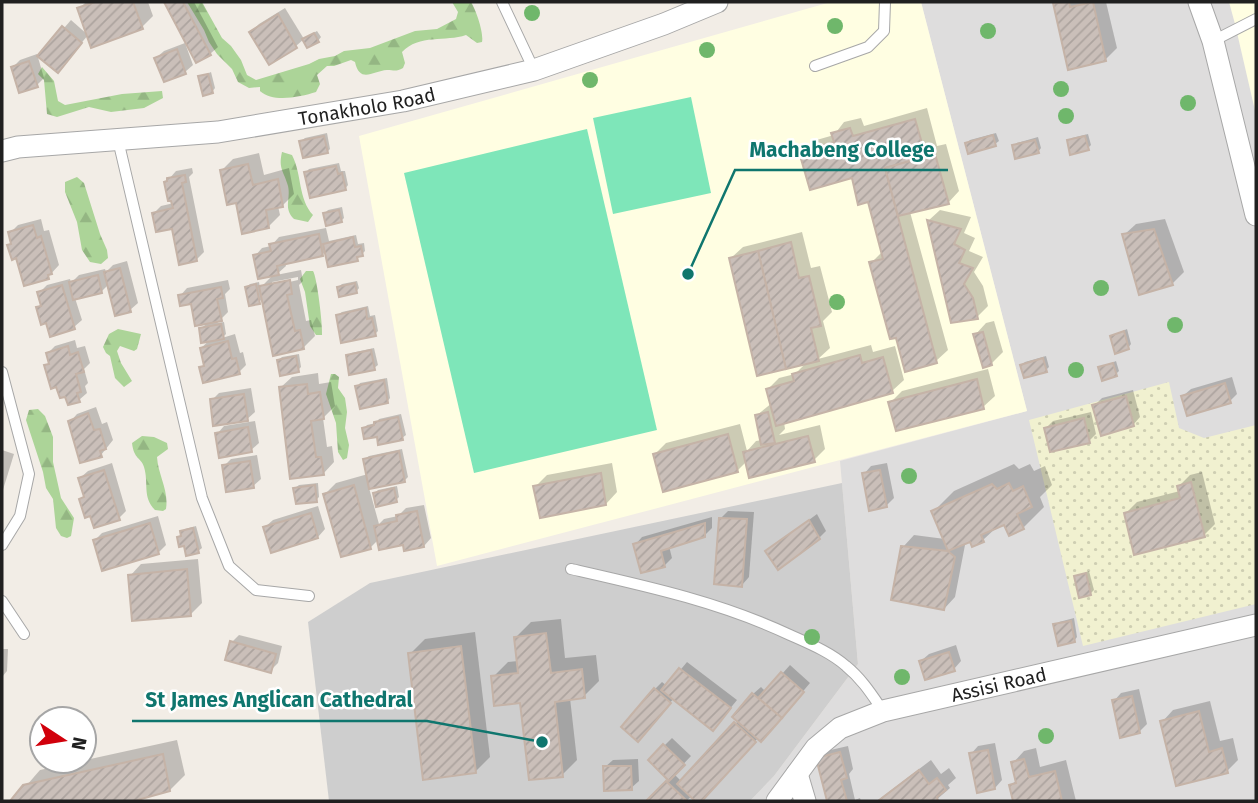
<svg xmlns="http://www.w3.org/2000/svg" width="1258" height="803" viewBox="0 0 1258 803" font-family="'Fira Sans',sans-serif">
	<defs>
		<pattern id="farmland-dots" width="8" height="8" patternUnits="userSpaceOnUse" patternTransform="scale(1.75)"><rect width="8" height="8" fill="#f1f1d0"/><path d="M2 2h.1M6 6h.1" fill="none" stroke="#ceceb2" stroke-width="1.8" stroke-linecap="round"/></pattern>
		<pattern id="forest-firs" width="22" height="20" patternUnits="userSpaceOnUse" patternTransform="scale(1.75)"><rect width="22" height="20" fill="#acd498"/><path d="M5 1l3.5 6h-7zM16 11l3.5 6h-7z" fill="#94b683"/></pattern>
		<pattern id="building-hatch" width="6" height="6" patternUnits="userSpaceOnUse" patternTransform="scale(1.75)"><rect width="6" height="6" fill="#cabfb9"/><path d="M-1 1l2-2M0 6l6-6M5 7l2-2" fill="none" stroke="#ada49f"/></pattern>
	</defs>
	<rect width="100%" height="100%" fill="#f2ede6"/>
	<path fill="#dedddd" d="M921 2H1256V801H750L774 776 858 664 840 461 1027 411Z"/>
	<g fill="#fffee2">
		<path d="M831 2H921L1027 411 437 566 359 136Z"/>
		<path d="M1229 2H1256V115L1235 24Z"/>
	</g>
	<path fill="#cecece" d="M842 483 858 664 774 776 750 801H329L308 622 370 583Z"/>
	<path fill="url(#farmland-dots)" d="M1169 382 1179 428 1204 438 1256 425V604L1083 646 1029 420Z"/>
	<g fill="url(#forest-firs)">
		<path d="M187 2H202L222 38 231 46 241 60 247 75 256 80 309 64 319 59 335 56 344 51 370 48 415 31 437 29 456 19 458 12 452 2H471C476 10 484 33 482 42L477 43 466 35C446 42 419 34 402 52L405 63 403 68C396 72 394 70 387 70 373 71 360 84 355 62L351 60 334 66H327L317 75 320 84 316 92C300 97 273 103 260 91V87L249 88 238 82 232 69 217 54 209 42 204 30Z"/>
		<path d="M42 67 54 81 58 101 65 105 122 94 162 91 163 98 144 108 111 112 89 107 57 117 47 114 44 80 38 74Z"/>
		<path d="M282 152 292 155C302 174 298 199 313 215L308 222 294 219C283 208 291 199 288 186 284 171 278 169 282 152Z"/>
		<path d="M77 177 84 183 100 234 107 250 108 258 101 264 90 262 82 250 77 222 65 192V182Z"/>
		<path d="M306 271H313C317 277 323 326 322 335H316L310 326 305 292 300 279Z"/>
		<path d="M118 329 141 334 137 349 134 351 120 346 117 351 121 363 132 381 124 387 115 378 110 356 106 353 103 347 109 334Z"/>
		<path d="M331 374H335L339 377 338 388 345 398 347 412 345 428 349 445 347 458 343 460 338 452 336 423 326 394Z"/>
		<path d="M38 409 45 416 53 437V462L61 498 74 518 71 536 67 538 61 536 56 528 53 499 46 488 43 472 26 420 29 410Z"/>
		<path d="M142 436 154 437 167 443 168 449 157 457C158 475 169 490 166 509L163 511 155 510C142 497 149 483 144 467 141 457 134 460 132 443Z"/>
	</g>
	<g fill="#7ee6b9">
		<path d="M691 97 711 193 613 214 593 118Z"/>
		<path d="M587 129 657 430 474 473 404 173Z"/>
	</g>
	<g fill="#0003" fill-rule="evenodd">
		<path d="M86 2H148L153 16 142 27 79 9Z"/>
		<path d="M166 2H194L218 47 210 54 197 61Z"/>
		<path d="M1056 2H1106L1117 48 1105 60 1055 3Z"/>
		<path d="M285 8 304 39 296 46 270 63 251 32 259 24Z"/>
		<path d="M71 20 88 35 65 63 40 56Z"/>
		<path d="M317 31 321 37 318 41 308 36Z"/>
		<path d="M185 43 193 65 185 72 156 58 164 51Z"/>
		<path d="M37 54 44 78 37 85 13 67 20 60Z"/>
		<path d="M211 72 215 88 212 92 200 77Z"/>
		<path d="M927 108 937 146 946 144 959 191 948 203 910 212 948 350 936 361 897 335 871 263 883 251 869 200 853 176 801 152 813 141 834 135 844 122 861 118 864 126Z"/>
		<path d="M327 133 330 149 327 152 301 141 305 138Z"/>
		<path d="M996 133 999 141 995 144 967 143 970 140Z"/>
		<path d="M1088 134 1091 145 1088 148 1069 141 1072 138Z"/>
		<path d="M1038 137 1041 148 1038 152 1013 146 1017 143Z"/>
		<path d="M259 153 264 175 289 168 294 194 282 206H278L280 215 269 226 222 170 233 159Z"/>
		<path d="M339 163 341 171H345L348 185 345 189 306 172 309 169Z"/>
		<path d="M192 168 193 173 189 177 204 252 196 260 173 227 153 214 161 206 174 203 169 179 176 171Z"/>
		<path d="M342 207 344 218 341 221 325 213 328 210Z"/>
		<path d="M940 210 971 217 964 233 975 238 969 251 983 257 974 272 983 286 988 306 977 317 928 221Z"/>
		<path d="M41 219 44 231 49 230 59 265 48 277 17 256 9 245 13 242 10 233 18 225Z"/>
		<path d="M1165 219 1184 272 1172 284 1124 235 1136 224Z"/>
		<path d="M326 228 329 241 356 235 358 244 364 243 365 251 357 259 327 250 322 255 285 262 286 266 276 275 301 270 303 281 299 285 306 321 311 320 315 336 303 348 263 298 259 302 247 287 250 284 259 282 260 288 274 274 255 256 262 248 271 246 279 237ZM298 277V280L272 286V282Z"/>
		<path d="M802 232 811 268 820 266 832 312 823 321 830 348 818 359 871 345 873 352 895 346 904 380 892 391 784 422 785 429 779 435 820 425 825 449 814 460 747 461 737 471 655 454 666 443 740 424 747 451 756 441 762 440 757 415 772 403 768 389 779 378 795 374 806 363 731 258 743 247Z"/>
		<path d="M127 261 138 303 130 310 109 284 101 292 75 298 82 320 74 327 47 321 38 307 42 304 39 293 47 285 70 279 71 283 79 275 105 269 106 272 113 265Z"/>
		<path d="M228 280 230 289 225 294 228 312 217 323 224 322 226 334 222 338 235 334 240 353 243 352 246 365 239 372 201 368 205 363 201 348 211 339 201 329 208 322 192 302 180 296 187 288Z"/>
		<path d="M357 281 359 288 356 292 338 287 342 284Z"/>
		<path d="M368 306 370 316 375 315 378 331 375 334 338 315 342 312Z"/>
		<path d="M994 321 1003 352 992 363 984 366 975 335 986 323Z"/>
		<path d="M1127 329 1131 344 1128 348 1112 336Z"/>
		<path d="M75 340 77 348 85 346 90 363 84 369 88 383 85 386 87 393 79 400 46 366 50 362 48 353 55 346Z"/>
		<path d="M374 348 378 365 374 368 347 356 351 353Z"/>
		<path d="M299 354 301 367 298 370 278 360 282 357Z"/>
		<path d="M1046 356 1049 367 1046 370 1022 365 1025 362Z"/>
		<path d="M1116 361 1119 371 1116 374 1100 368Z"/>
		<path d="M988 369 995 396 983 407 890 403 902 391Z"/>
		<path d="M318 373 319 384 331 382 335 406 323 418 327 447 332 446 334 462 323 474 280 388 292 377Z"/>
		<path d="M1232 377 1237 394 1230 401 1183 396 1191 389Z"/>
		<path d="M387 378 390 398 387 402 357 387 360 383Z"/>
		<path d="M251 388 255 412 245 421 212 400 219 393Z"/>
		<path d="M1133 390 1140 417 1133 425 1094 406 1102 398Z"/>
		<path d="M96 407 102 424 107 422 113 440 101 455 70 422 77 414Z"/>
		<path d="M1091 412 1096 434 1089 441 1046 428 1053 421Z"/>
		<path d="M401 414 406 435 402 438 378 435 364 429 367 425 376 423 379 419Z"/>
		<path d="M255 421 259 443 251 450 217 434 224 426Z"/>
		<path d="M402 449 408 477 405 480 369 488 379 524 384 519 398 516 406 508 424 505 431 538 424 546 379 539 371 547 342 555 325 494 336 483 368 474 365 459 369 456Z"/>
		<path d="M2 450 14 454 2 493Z"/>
		<path d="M257 455 261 479 253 486 224 466 231 459Z"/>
		<path d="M112 463 126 511 119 518 91 514 81 499 85 495 80 478 88 471Z"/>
		<path d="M612 463 617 492 606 504 535 487 547 475Z"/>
		<path d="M887 463 894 498 886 506 864 474 871 466Z"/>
		<path d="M1014 464 1019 469 1030 464 1034 471 1045 466 1052 485 1040 497 1044 507 1023 528 1005 523 997 527 983 540H971L963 543 965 545 955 597 944 609 903 547 914 535 945 539 933 512 954 491Z"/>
		<path d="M1202 472 1215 524 1204 535 1126 513 1137 502 1180 491 1179 486 1190 475Z"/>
		<path d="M318 483 319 497 316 500 295 488 299 485Z"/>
		<path d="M397 486 399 497 396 500 374 494 378 490Z"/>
		<path d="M318 506 325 529 318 537 265 527 273 520Z"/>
		<path d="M728 511 754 512 749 577 742 585 721 518Z"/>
		<path d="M817 514 826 531 819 538 767 551Z"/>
		<path d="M158 516 166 545 158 553 95 540 102 533Z"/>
		<path d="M712 517V528L704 536 669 546 672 558 664 566 635 545 642 537Z"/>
		<path d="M196 526 202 548 198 551 179 538 185 529Z"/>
		<path d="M198 559 202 603 191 614 130 576 141 564Z"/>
		<path d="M1089 571 1094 590 1090 594 1076 577Z"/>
		<path d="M1074 618 1077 637 1074 641 1055 625 1059 622Z"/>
		<path d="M561 619 565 658 596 655 599 681 584 696 570 698 577 760 562 775 522 702 493 677 508 662 518 661 516 637 531 622Z"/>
		<path d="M475 632 490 757 475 772 410 654 425 639Z"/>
		<path d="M239 635 282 646 278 663 270 671 232 642Z"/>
		<path d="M956 645 961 661 954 669 921 661 929 654Z"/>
		<path d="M2 649H8L7 671 2 677Z"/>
		<path d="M687 662 737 700 720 721 674 698 645 732 655 689 662 682 667 686Z"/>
		<path d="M790 665 810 683 768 733 758 738 700 801 692 796 686 801H648L670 779 650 760 672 738 691 756 674 774 682 782 738 721 753 694 761 687 766 692Z"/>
		<path d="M1139 689 1147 724 1139 732 1114 701 1121 693Z"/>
		<path d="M1210 701 1220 741 1233 738 1238 760 1227 771 1162 722 1173 710Z"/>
		<path d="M177 740 185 775 170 790 127 801H13L40 770Z"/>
		<path d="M995 743 1002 780 995 788 971 754 978 746Z"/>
		<path d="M848 746 853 769 849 774 855 800 860 798 861 801H828L818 758 826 751Z"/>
		<path d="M1036 748 1040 767 1066 760 1076 801H1015L1011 785 1017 780 1013 763 1024 751Z"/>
		<path d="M638 759 639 781 631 788 605 767 613 760Z"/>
		<path d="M931 760 941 774 949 768 956 778 948 785 950 788 935 801H877Z"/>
	</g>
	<g fill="url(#building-hatch)" stroke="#c5b3a7" stroke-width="2">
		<path d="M95 2H133L143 29 91 48 77 8Z"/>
		<path d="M164 2H183L211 55 196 63Z"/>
		<path d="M1069 2 1070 7 1093 2 1106 61 1068 70 1053 3Z"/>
		<path d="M278 14 297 48 269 65 249 32Z"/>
		<path d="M62 26 82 43 58 73 37 56Z"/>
		<path d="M314 33 319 42 307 48 302 39Z"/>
		<path d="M177 49 186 74 164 82 154 58Z"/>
		<path d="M29 61 38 87 19 93 11 67Z"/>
		<path d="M208 74 213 93 203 96 198 76Z"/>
		<path d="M915 119 926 157 885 168 937 363 905 372 896 338 890 339 869 262 883 259 868 202 858 205 852 178 810 190 799 152 834 142 831 133 850 128 853 136Z"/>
		<path d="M993 135 996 146 968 154 965 143Z"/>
		<path d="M324 136 328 153 303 158 299 141Z"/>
		<path d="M1085 136 1089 150 1070 155 1067 140Z"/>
		<path d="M1035 140 1039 153 1015 159 1012 145Z"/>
		<path d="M935 154 949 204 898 216 885 168Z"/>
		<path d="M248 164 253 185 278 179 283 207 266 210 269 228 242 234 236 203 227 205 220 170Z"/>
		<path d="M336 166 338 174 342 173 346 190 310 198 304 172Z"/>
		<path d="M185 175 186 182 182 183 197 261 179 265 172 229 156 232 152 213 173 208 171 201H168L164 182 167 181V178Z"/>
		<path d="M339 210 342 222 326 226 323 213Z"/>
		<path d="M927 220 961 229 954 244 965 250 959 263 973 268 964 284 973 298 978 319 951 323Z"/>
		<path d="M33 225 37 238 41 236 52 274 48 275 49 279 24 286 16 258 12 260 7 245 11 244 8 232Z"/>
		<path d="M1154 229 1173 285 1139 295 1122 234Z"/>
		<path d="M319 234 323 256 277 266 279 275 258 279 253 255 271 251 269 244Z"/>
		<path d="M353 237 355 247 361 246 363 256 357 257 358 261 328 267 323 244Z"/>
		<path d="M791 242 799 278 809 276 821 326 811 328 819 361 786 369 758 251Z"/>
		<path d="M758 251 786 369 757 376 729 258Z"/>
		<path d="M120 268 131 312 115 316 104 272Z"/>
		<path d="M98 275 102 293 73 300 69 282Z"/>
		<path d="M290 280 292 294 287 295 295 331 300 330 304 349 273 356 259 286Z"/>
		<path d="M355 283 357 293 339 297 337 287Z"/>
		<path d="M256 284 260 304 249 306 245 287Z"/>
		<path d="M62 285 75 329 50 337 46 323 41 325 36 307 41 306 37 292Z"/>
		<path d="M221 287 223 298 217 299 222 321 195 326 191 304 180 306 178 295Z"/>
		<path d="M366 308 367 319 372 318 376 336 341 343 336 315Z"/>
		<path d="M221 324 224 339 201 343 199 328Z"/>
		<path d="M1124 331 1129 349 1115 354 1110 336Z"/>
		<path d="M983 332 992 365 983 368 973 334Z"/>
		<path d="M228 341 232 359 236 358 240 374 203 383 199 367 204 366 200 348Z"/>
		<path d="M68 346 70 355 78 352 84 372 76 374 81 392 77 393 80 402 68 405 65 397 60 398 56 387 51 389 44 365 49 364 46 353Z"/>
		<path d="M371 350 375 370 349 375 346 355Z"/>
		<path d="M860 355 862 363 883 357 893 393 776 426 766 389 794 381 792 374Z"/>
		<path d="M296 356 299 372 280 376 277 360Z"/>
		<path d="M1043 358 1047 372 1024 378 1020 365Z"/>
		<path d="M1113 363 1117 376 1102 381 1098 367Z"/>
		<path d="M977 379 984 409 896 431 888 402Z"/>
		<path d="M384 380 388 403 360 409 355 386Z"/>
		<path d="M1225 383 1231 403 1187 416 1181 396Z"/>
		<path d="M307 384 308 394 320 392 324 419 311 421 316 457H321L324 475 290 479 279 387Z"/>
		<path d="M244 394 248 421 213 426 210 399Z"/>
		<path d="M1126 396 1134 426 1101 436 1092 405Z"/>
		<path d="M768 412 775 443 761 445 755 415Z"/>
		<path d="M88 413 94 430 100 429 106 449 100 451 102 457 80 463 68 421Z"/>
		<path d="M398 417 403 440 378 445 377 437 364 439 362 428 374 425V422Z"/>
		<path d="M1084 418 1090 443 1050 452 1044 428Z"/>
		<path d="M248 427 252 452 219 458 215 433Z"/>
		<path d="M728 434 738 472 663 492 653 454Z"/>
		<path d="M808 436 815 462 749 478 743 452Z"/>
		<path d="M399 451 405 482 369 489 363 459Z"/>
		<path d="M250 461 254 488 226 492 222 465Z"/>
		<path d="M104 470 120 520 94 528 90 516 85 518 79 499 84 497 78 478Z"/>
		<path d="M880 470 887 507 869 511 862 473Z"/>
		<path d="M601 473 606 505 540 518 533 486Z"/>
		<path d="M1191 482 1205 537 1134 555 1124 513 1180 498 1177 486Z"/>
		<path d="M1009 483 1013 491 1023 486 1032 507 1017 514 1024 529 1009 536 1004 525 981 535 984 542 972 547 970 542 948 551 931 511 992 484 997 489Z"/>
		<path d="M315 485 317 502 296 504 293 488Z"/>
		<path d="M354 485 371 549 341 557 323 494Z"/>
		<path d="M394 488 397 502 376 507 373 493Z"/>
		<path d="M417 511 424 547 404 551 403 545 379 550 374 526 397 521 396 515Z"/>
		<path d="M311 513 318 538 271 553 263 527Z"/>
		<path d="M719 518 747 519 742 587 714 584Z"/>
		<path d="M809 520 820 539 778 570 765 551Z"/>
		<path d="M150 523 159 554 102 571 93 540Z"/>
		<path d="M705 523V537L661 551 665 567 641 573 633 544Z"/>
		<path d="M193 528 199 553 186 556 184 546 179 547 177 537 181 536 180 531Z"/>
		<path d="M901 546 948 551 955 557 944 610 891 600Z"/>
		<path d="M187 569 191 616 132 621 128 575Z"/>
		<path d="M1086 573 1091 595 1079 598 1074 576Z"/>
		<path d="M1071 621 1075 642 1058 646 1053 624Z"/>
		<path d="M546 633 551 673 582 669 585 698 555 702 563 777 529 780 520 703 494 706 491 676 518 673 514 637Z"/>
		<path d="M230 641 276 654 271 673 225 660Z"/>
		<path d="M461 646 476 773 423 780 408 653Z"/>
		<path d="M949 652 955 671 925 680 919 661Z"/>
		<path d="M679 668 731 708 713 731 661 690Z"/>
		<path d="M781 672 804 692 782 718 758 698Z"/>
		<path d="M654 688 671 703 638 742 621 727Z"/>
		<path d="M752 693 782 718 761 742 732 717Z"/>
		<path d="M1132 696 1140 733 1120 738 1112 700Z"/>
		<path d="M1199 711 1209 752 1222 748 1228 773 1176 786 1160 721Z"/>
		<path d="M734 722 756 742 702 801H695L677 784Z"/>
		<path d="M663 744 685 765 669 781 648 760Z"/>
		<path d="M988 750 995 789 977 793 969 753Z"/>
		<path d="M840 752 847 778 841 780 847 801H827L816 758Z"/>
		<path d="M163 754 170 791 134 801H10L23 785Z"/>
		<path d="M1024 759 1029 777 1055 771 1062 801H1013L1009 785 1016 783 1011 762Z"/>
		<path d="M603 766H631L632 790 604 791Z"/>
		<path d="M919 770 929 784 937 778 946 790 937 797 938 801H878Z"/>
		<path d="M666 781 687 801H646Z"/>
	</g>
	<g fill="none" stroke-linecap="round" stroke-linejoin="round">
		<g stroke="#a7a7a7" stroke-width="12">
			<g id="service">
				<path d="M502 2 534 70"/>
				<path d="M1213 41 1256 19"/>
				<path d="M815 66 868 47 884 31 885 2"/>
				<path d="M118 140 202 498 229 566 256 590 309 596"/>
				<path d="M2 372 29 474 20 516 2 545"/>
				<path d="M571 569C646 586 720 602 790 635 810 644 830 652 846 666 862 679 872 695 883 711"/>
				<path d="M2 601 24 634"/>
			</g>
		</g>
		<g stroke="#a7a7a7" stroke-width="23">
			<g id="minor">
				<path d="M1199 2 1213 41 1256 215"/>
				<path id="s1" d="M2 151 18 147 218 132 403 101 534 70 664 24 717 2"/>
				<path d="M797 774 805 801"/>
				<path id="s2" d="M777 801 816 748 840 728 883 711 1256 625"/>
			</g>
		</g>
		<use href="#service" stroke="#fff" stroke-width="10"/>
		<use href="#minor" stroke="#fff" stroke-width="21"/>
	</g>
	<g fill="#6fb76b">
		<circle cx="532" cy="13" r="8"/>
		<circle cx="835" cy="26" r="8"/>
		<circle cx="988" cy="31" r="8"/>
		<circle cx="707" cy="50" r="8"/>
		<circle cx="590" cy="80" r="8"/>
		<circle cx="1061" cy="89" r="8"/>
		<circle cx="1188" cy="103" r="8"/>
		<circle cx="1066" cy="116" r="8"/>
		<circle cx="757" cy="149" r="8"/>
		<circle cx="1101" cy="288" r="8"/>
		<circle cx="837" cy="302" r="8"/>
		<circle cx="1175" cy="325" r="8"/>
		<circle cx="1076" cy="370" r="8"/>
		<circle cx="909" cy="476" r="8"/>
		<circle cx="812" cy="637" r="8"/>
		<circle cx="902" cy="677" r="8"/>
		<circle cx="1046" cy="736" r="8"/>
	</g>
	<g text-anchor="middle" stroke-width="5" stroke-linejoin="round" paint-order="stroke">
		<g font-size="19" fill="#202020" stroke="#fff">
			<text dy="7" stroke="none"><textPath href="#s1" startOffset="368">Tonakholo Road</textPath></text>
			<text dy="7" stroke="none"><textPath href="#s2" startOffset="262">Assisi Road</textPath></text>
		</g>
	</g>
	<path fill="none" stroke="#0f766e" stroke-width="2.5" d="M688 274L735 170H948M542 742L427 721H132"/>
	<g fill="#0f766e" stroke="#fff" stroke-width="2.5">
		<circle cx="688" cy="274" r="7"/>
		<circle cx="542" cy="742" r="7"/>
	</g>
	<g font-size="21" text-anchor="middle" font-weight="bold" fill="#0f766e" stroke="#fff" stroke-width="5" stroke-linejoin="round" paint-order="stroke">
		<text x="842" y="157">Machabeng College</text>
		<text x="279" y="707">St James Anglican Cathedral</text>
	</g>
	<rect width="1258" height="803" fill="none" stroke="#202020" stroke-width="7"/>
	<g transform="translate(63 740) rotate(102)"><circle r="33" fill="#ffffff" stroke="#a6a6a6" stroke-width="2"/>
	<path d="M0-5L12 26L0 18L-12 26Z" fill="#d1000b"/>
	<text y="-10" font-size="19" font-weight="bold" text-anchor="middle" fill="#202020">N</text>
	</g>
</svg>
